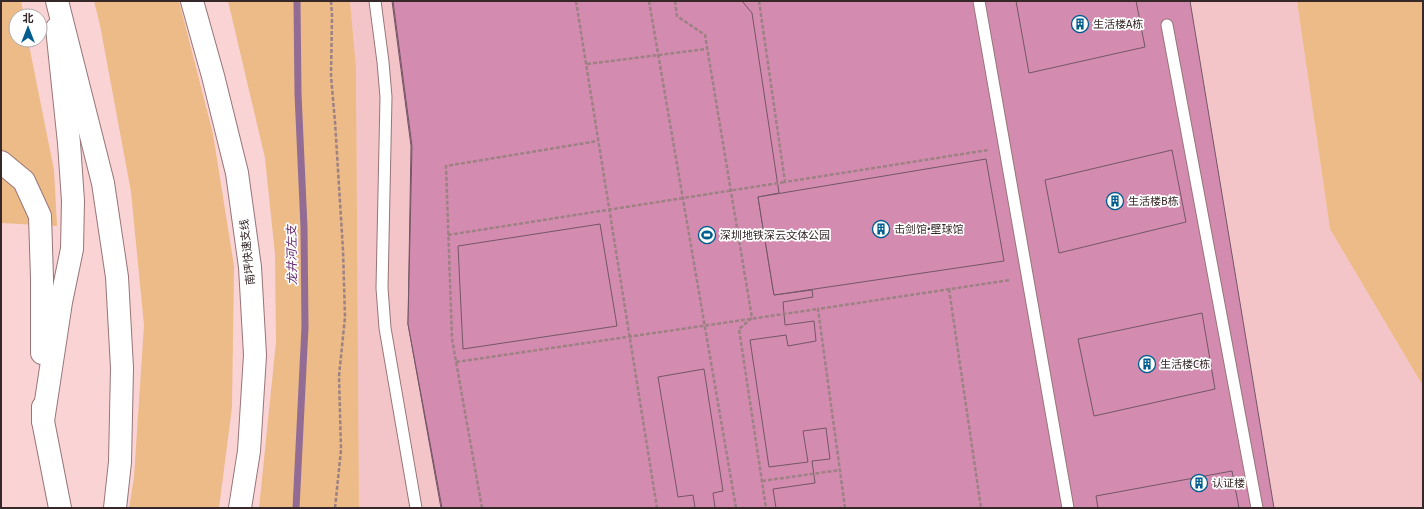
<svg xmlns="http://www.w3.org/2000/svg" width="1424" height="509" viewBox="0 0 1424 509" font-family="'Fira Sans','Noto Sans SC',sans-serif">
	<rect width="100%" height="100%" fill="#fad3d5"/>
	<path fill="#f3c5c8" d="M350 1H1297L1330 229 1423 386V508H359L356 67Z"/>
	<g fill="#ecbb87">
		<path d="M1 1H21L24 16H16V40H28L54 170 57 226 1 223Z"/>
		<path d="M94 1H179L213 134 234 266 232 407 219 508H129L134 477 144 325 131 192 100 25Z"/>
		<path d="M228 1H350L356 67 359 508H259L276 342 275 254 265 158Z"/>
		<path d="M1297 1H1423V386L1330 229Z"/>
	</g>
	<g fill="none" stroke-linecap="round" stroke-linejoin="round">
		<path stroke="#926c94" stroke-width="7" d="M296 508 305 327 304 227 298 94 297 1"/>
	</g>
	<g fill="#d38cb0" stroke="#745665">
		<path d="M392 1H1190L1274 508H441L408 324 411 146Z"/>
		<path d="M393 1H742L752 13 779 193 758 197 774 295 812 290 813 297 783 302 785 325 814 321 816 341 788 346 786 335 750 340 769 467 808 462 803 431 826 428 830 459 812 461 815 483 773 489 776 508H442L408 324 412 146Z"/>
		<path d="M1016 1H1136L1145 47 1029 73Z"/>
		<path d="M1172 150 1186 222 1059 253 1045 180Z"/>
		<path d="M986 159 1004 261 774 295 758 197Z"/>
		<path d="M600 224 617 326 463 349 458 246Z"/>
		<path d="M1202 313 1215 389 1094 416 1078 339Z"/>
		<path d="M704 369 723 491 713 493 715 508H695L693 495 678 497 658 377Z"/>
		<path d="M1232 471 1239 508H1098L1096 496Z"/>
	</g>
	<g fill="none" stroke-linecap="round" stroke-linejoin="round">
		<g stroke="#977577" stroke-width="13">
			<g id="service">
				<path d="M375 1 383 62 386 97 382 288 385 328 416 508"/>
				<path d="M979 1 1068 508"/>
				<path d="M1167 25 1257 508"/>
			</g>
		</g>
		<g stroke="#977577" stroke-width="24">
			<g id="minor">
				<path d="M1 162 24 181 40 216 42 278V353"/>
				<path d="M43 407V421L60 508"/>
				<path d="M43 421 61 302 72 249 73 201 69 143 57 28"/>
			</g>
		</g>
		<g stroke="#977577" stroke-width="24">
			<g id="trunk">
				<path d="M57 1 103 183 117 277 122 368 120 462 115 508"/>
				<path d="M192 1 213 76 237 173 250 267 255 355 249 451 240 508"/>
			</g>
		</g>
		<g stroke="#9d8183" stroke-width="2.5" stroke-dasharray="4 2" stroke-linecap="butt">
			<path d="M331 1 332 15 331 76 335 122 343 250 345 317 339 376 341 450 335 508"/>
			<path d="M576 1 657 508"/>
			<path d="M649 1 736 508"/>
			<path d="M675 1 677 16 705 35 752 318 739 329 766 508"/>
			<path d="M759 1 785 182 988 150"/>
			<path d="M587 64 707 49"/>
			<path d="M448 235 785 182"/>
			<path d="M949 289 981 508"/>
			<path d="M456 362 818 309"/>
			<path d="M762 481 840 470"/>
			<path d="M482 508 452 339 446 166 598 141"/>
			<path d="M845 508 818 309 1010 280"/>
		</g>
		<use href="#service" stroke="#fff" stroke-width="11"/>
		<use href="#minor" stroke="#fff" stroke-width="22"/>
		<use href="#trunk" stroke="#fff" stroke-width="22"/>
	</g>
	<defs>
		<g id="building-ring" transform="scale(0.9)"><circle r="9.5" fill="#fff" stroke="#005e8e" stroke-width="1.5"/><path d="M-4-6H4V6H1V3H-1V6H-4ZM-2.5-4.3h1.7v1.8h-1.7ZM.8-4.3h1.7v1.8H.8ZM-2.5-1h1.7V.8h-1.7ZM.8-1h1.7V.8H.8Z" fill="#005e8e"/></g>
		<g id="stadium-ring" transform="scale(0.9)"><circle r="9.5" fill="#fff" stroke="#005e8e" stroke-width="1.5"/><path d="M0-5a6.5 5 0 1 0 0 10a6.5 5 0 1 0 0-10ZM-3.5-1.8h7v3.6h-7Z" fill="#005e8e"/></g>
	</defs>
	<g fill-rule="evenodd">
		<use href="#building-ring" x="1080" y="24"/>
		<use href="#building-ring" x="1115" y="201"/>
		<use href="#building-ring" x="881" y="229"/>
		<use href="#stadium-ring" x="707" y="235"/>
		<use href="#building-ring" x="1147" y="364"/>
		<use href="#building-ring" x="1199" y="483"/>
	</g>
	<g text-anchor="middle" stroke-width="3.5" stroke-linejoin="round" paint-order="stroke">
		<g font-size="11" fill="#362728" stroke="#fff" text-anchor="start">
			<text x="1093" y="28">生活楼A栋</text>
			<text x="1128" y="205">生活楼B栋</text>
			<text x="894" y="233">击剑馆•壁球馆</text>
			<text x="720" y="239">深圳地铁深云文体公园</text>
			<text x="1160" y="368">生活楼C栋</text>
			<text x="1212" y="487">认证楼</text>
		</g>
		<g font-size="11" fill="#362728" stroke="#fff">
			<text transform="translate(247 252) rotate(-96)" y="4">南坪快速支线</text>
		</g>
		<g font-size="12" font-style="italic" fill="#652a70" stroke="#fff">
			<text transform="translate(292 255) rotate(-91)" y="4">龙井河左支</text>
		</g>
	</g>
	<rect width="1424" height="509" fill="none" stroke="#362728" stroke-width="4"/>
	<g transform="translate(28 28)"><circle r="19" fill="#ffffff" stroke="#afa9a9"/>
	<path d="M0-3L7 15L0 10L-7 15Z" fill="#005e8e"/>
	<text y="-6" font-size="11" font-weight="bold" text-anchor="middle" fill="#362728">北</text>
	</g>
</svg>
